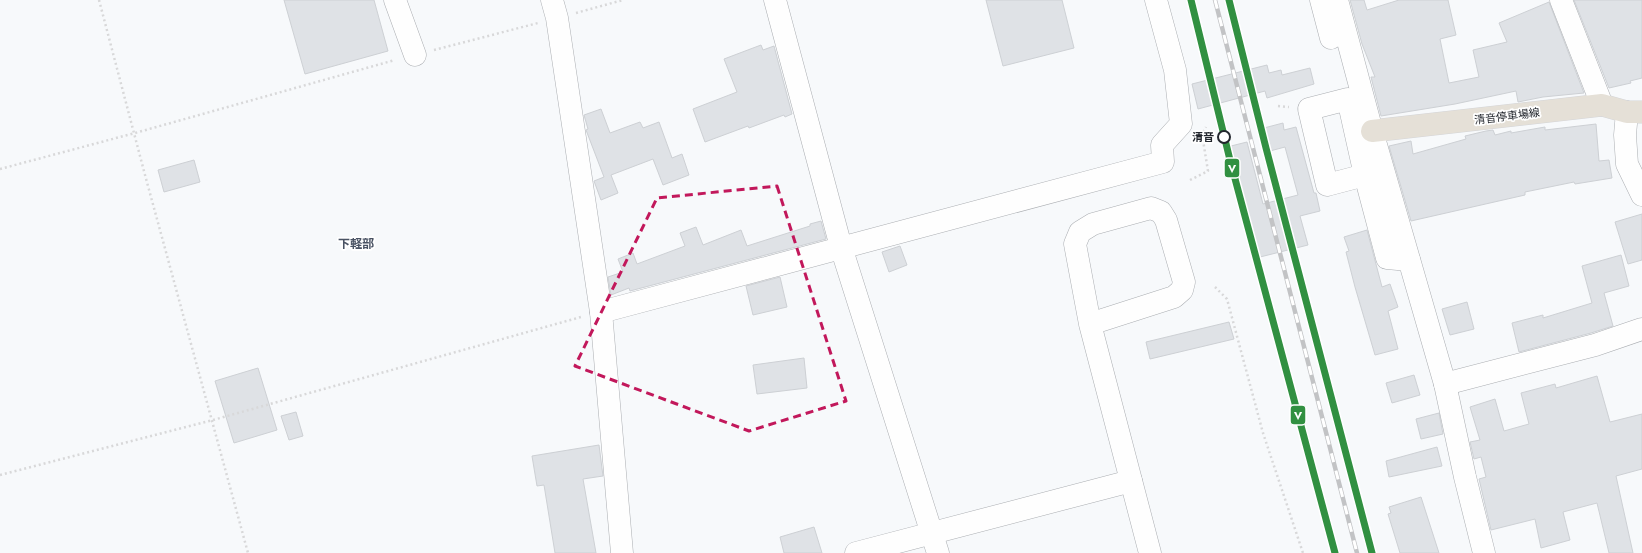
<svg xmlns="http://www.w3.org/2000/svg" width="1642" height="553" viewBox="0 0 1642 553" font-family="Jost,'Noto Sans JP',sans-serif">
	<rect width="100%" height="100%" fill="#f7f9fb"/>
	<g fill="#dfe2e6" stroke="#cdd0d4">
		<path d="M284 0H374L388 51 305 74Z"/>
		<path d="M986 0H1062L1074 48 1003 66Z"/>
		<path d="M1350 0H1364L1367 10 1399 0H1448L1456 35 1440 39 1449 83 1479 77 1473 50 1507 42 1499 23 1549 2 1584 93 1543 97 1518 102 1516 91 1455 104 1381 116 1371 77H1375L1362 44Z"/>
		<path d="M1574 0H1642V78L1630 81 1631 83 1609 88Z"/>
		<path d="M761 45 763 50 774 46 792 114 785 117 784 115 749 128 748 126 705 142 693 109 737 92 724 59Z"/>
		<path d="M1267 65 1269 73 1281 70 1282 75 1310 68 1314 84 1267 98 1265 91 1198 109 1192 84Z"/>
		<path d="M601 109 610 133 640 122 643 128 659 122 672 158 682 154 689 175 663 185 653 159 611 175 618 193 601 200 594 181 604 177 586 130 588 129 584 115Z"/>
		<path d="M1283 123 1284 130 1296 127 1314 193H1316L1320 211 1300 216 1308 245 1260 257 1231 146 1247 142 1263 204 1298 195 1285 147 1270 151 1264 128Z"/>
		<path d="M1596 124 1599 161 1609 160 1612 178 1575 184 1574 182 1525 192V195L1411 221 1389 146 1411 141 1413 154 1466 139 1465 136 1486 131 1493 130 1495 135 1511 131V133L1545 127V130Z"/>
		<path d="M194 160 200 182 164 192 158 170Z"/>
		<path d="M1642 214V260L1628 264 1615 222Z"/>
		<path d="M821 221 826 239 630 291 629 288 611 295 608 277 623 272 618 259 633 253 637 264 685 246 680 233 696 227 703 245 741 230 747 246 810 226V224Z"/>
		<path d="M1367 230 1382 287 1390 284 1398 307 1388 311 1398 349 1375 355 1355 287 1346 252 1349 251 1344 237Z"/>
		<path d="M900 246 907 265 889 272 882 252Z"/>
		<path d="M1621 255 1629 286 1604 293 1613 326 1591 333 1519 352 1512 323 1543 315V318L1592 303 1582 266Z"/>
		<path d="M780 277 787 307 753 315 746 286Z"/>
		<path d="M1467 302 1474 329 1450 335 1442 309Z"/>
		<path d="M1229 322 1234 339 1150 359 1146 342Z"/>
		<path d="M804 358 807 388 757 394 753 365Z"/>
		<path d="M258 368 277 430 234 443 215 381Z"/>
		<path d="M1414 375 1420 395 1392 403 1386 383Z"/>
		<path d="M1597 376 1610 422 1642 414V469L1616 476 1633 553H1609L1597 503 1563 512 1570 540 1541 548 1535 519 1491 530 1479 479 1486 477 1481 457 1474 459 1470 442 1480 440 1470 407 1495 399 1504 431 1529 424 1521 393 1555 384 1556 388Z"/>
		<path d="M296 412 303 436 289 440 281 416Z"/>
		<path d="M1439 413 1443 434 1421 439 1416 419Z"/>
		<path d="M599 445 603 476 583 479 596 553H555L544 485 537 486 532 456Z"/>
		<path d="M1437 447 1442 466 1389 477 1386 461Z"/>
		<path d="M1421 497 1439 553H1400L1388 514 1391 513 1389 507Z"/>
		<path d="M814 527 822 553H784L780 537Z"/>
	</g>
	<g fill="none" stroke-linecap="round" stroke-linejoin="round">
		<g stroke="#abaeb2" stroke-width="23">
			<g id="minor">
				<path d="M395 0 415 55"/>
				<path d="M552 0 557 18 601 312 622 553"/>
				<path d="M775 0 841 247 938 553"/>
				<path d="M1321 0 1331 38"/>
				<path d="M1337 0 1372 131 1445 384 1465 477 1484 553"/>
				<path d="M1561 0 1602 105"/>
				<path d="M1627 112 1625 135 1627 164 1642 195"/>
				<path d="M1356 135 1348 99 1309 109 1327 185 1365 175 1356 135 1372 131"/>
				<path d="M1365 175 1387 258 1409 260"/>
				<path d="M601 312 1163 162 1162 145 1181 124 1175 70 1156 0"/>
				<path d="M1090 324 1174 297 1182 290 1184 282 1166 220 1161 212 1151 208 1093 224 1080 232 1075 244 1090 324 1150 553"/>
				<path d="M1445 384 1595 345 1642 329"/>
				<path d="M856 553 1131 481"/>
			</g>
		</g>
		<g stroke="#d4d5d8" stroke-width="23">
			<path id="major" d="M1372 131 1602 105 1627 112H1642"/>
		</g>
		<g stroke="#d8d8d9" stroke-width="2.5" stroke-dasharray="2 3" stroke-linecap="butt">
			<path d="M99 0 145 175 248 553"/>
			<path d="M576 13 623 0"/>
			<path d="M434 50 538 23"/>
			<path d="M1278 106 1289 107"/>
			<path d="M0 169 135 133 395 60"/>
			<path d="M1190 180 1208 171 1202 134 1206 127"/>
			<path d="M1215 287 1227 299 1263 433 1303 553"/>
			<path d="M0 475 213 420 581 317"/>
		</g>
		<use href="#minor" stroke="#fefefe" stroke-width="22"/>
		<use href="#major" stroke="#e5e0d7" stroke-width="22"/>
		<g stroke="#c2c3c5" stroke-width="4.5">
			<path id="rail" d="M1215 0 1357 553"/>
		</g>
		<use href="#rail" stroke="#fff" stroke-width="3" stroke-dasharray="9" stroke-linecap="butt"/>
		<g stroke="#fff" stroke-width="10">
			<g id="rail-1">
				<path d="M1191 0 1230 160 1335 553"/>
				<path d="M1229 0 1266 148 1372 553"/>
			</g>
		</g>
		<use href="#rail-1" stroke="#319041" stroke-width="7"/>
	</g>
	<path fill="none" stroke="#c2185b" stroke-width="3" stroke-dasharray="8 5" stroke-linejoin="round" d="M777 186 846 401 749 431 575 366 657 198Z"/>
	<circle fill="#fff" stroke="#22262d" stroke-width="2" cx="1224" cy="137" r="6"/>
	<g text-anchor="middle" stroke-width="3.5" stroke-linejoin="round" paint-order="stroke">
		<g font-size="11" fill="#22262d" stroke="#fff">
			<text transform="translate(1507 116) rotate(-7)" y="4">清音停車場線</text>
		</g>
		<g font-size="11" font-weight="bold" fill="#22262d" stroke="#fff" text-anchor="end">
			<text x="1214" y="141">清音</text>
		</g>
		<g font-size="12" font-weight="bold" fill="#495263" stroke="#fff">
			<text x="356" y="248">下軽部</text>
		</g>
	</g>
	<g stroke="#fff" stroke-width="1.5">
		<rect x="1224" y="158" width="16" height="20" rx="4" fill="#319041"/>
		<rect x="1290" y="405" width="16" height="20" rx="4" fill="#319041"/>
	</g>
	<g font-size="11" text-anchor="middle" font-weight="bold" fill="#fff">
		<text x="1232" y="172">V</text>
		<text x="1298" y="419">V</text>
	</g>
</svg>
